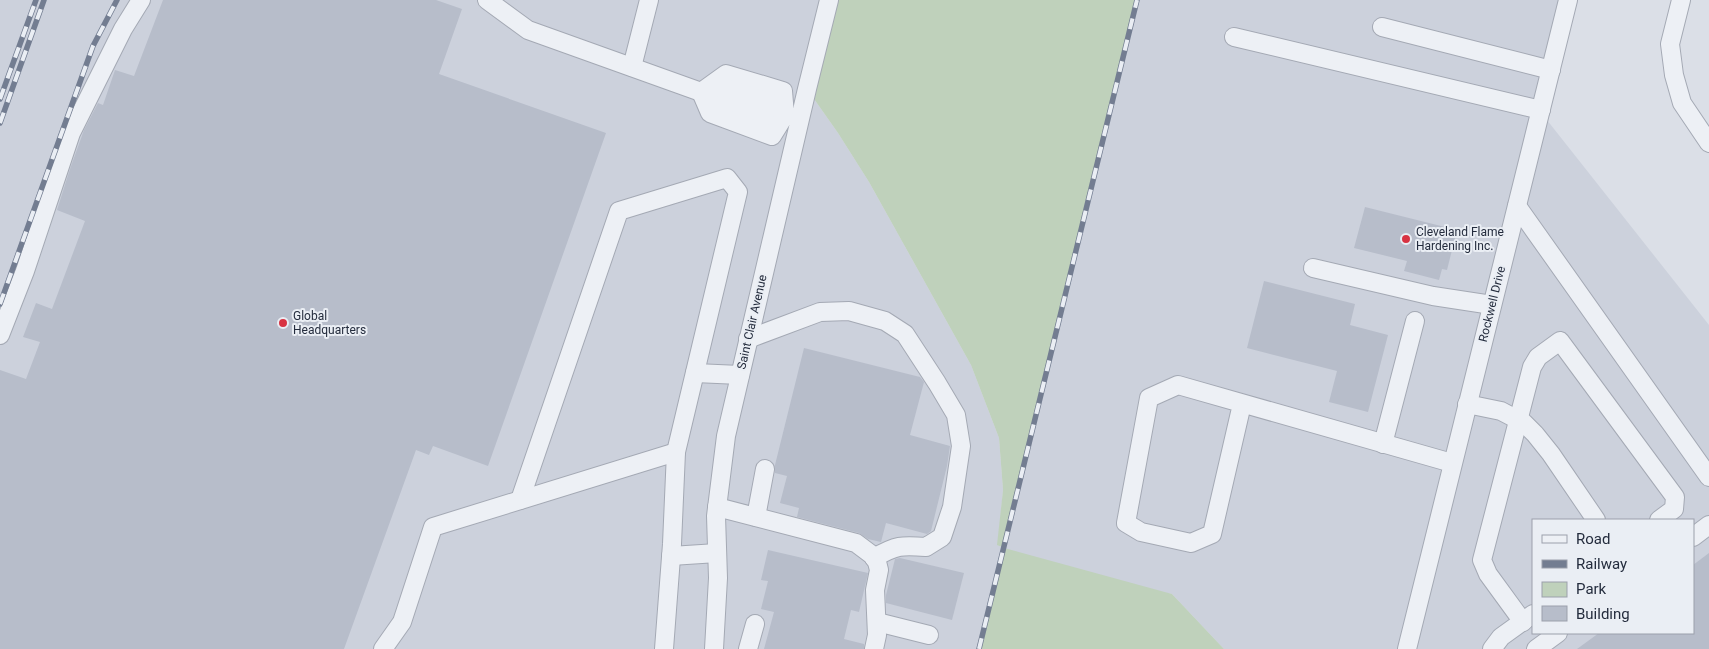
<svg xmlns="http://www.w3.org/2000/svg" width="1709" height="649" viewBox="0 0 1709 649" font-family="Roboto,sans-serif">
	<rect width="100%" height="100%" fill="#dbdfe7"/>
	<g fill="#ccd1dc" fill-rule="evenodd">
		<path d="M0 0H829L807 89 838 133 869 182 971 365 999 438 1003 490 998 545 1003 548 1137 0H1568L1407 649H1224L1172 594 999 566 979 649H0Z"/>
		<path d="M1543 115 1709 325V649H1413ZM1533 520H1693V633H1533Z"/>
	</g>
	<path fill="#bfd1bb" d="M829 0H1137L1004 548 1172 594 1224 649H979L1004 548 997 545 1003 490 999 438 971 365 869 182 838 133 807 89Z"/>
	<g fill="#b7bdca">
		<path d="M163 0H436L462 9 439 74 606 133 488 466 433 446 429 455 416 450 344 649H0V370L26 379 40 342 23 337 36 303 52 309 85 221 57 210 70 169 84 130 98 103 103 105 115 70 134 76Z"/>
		<path d="M1365 207 1457 230 1447 270 1442 269 1439 280 1404 271 1407 261 1354 248Z"/>
		<path d="M1264 281 1355 304 1350 325 1388 335 1368 412 1329 402 1337 371 1247 348Z"/>
		<path d="M804 348 920 377 924 382 910 435 950 446 947 466 931 531 927 534 886 523 881 542 868 539 859 533 797 517 799 508 780 503 787 476 775 473V465Z"/>
		<path d="M768 550 868 573 859 612 851 610 844 639 864 644V649H764L774 612 761 609 768 581 761 580Z"/>
		<path d="M1709 553V649H1577L1599 633H1693V565Z"/>
		<path d="M900 558 964 573 952 620 886 603V595L895 559Z"/>
	</g>
	<g fill="none" stroke-linecap="round" stroke-linejoin="round">
		<g stroke="#a4a9b4" stroke-width="20">
			<g id="minor">
				<path d="M487 0 528 30 701 92 716 99 775 120 785 115"/>
				<path d="M1681 0 1670 44 1674 75 1682 103 1709 143"/>
				<path d="M1382 27 1551 70"/>
				<path d="M1234 37 1541 110"/>
				<path d="M632 67 649 0"/>
				<path d="M726 74 783 91 785 115 772 136 710 113 701 92Z"/>
				<path d="M704 91 721 86 779 106 785 115 790 116"/>
				<path d="M1517 206 1709 477"/>
				<path d="M1313 268 1433 296 1492 305"/>
				<path d="M0 335 25 271 71 133 123 29 141 0"/>
				<path d="M748 339 820 312 849 311 885 321 905 334 937 383 956 415 961 446 952 507 942 537 926 547C902 545 896 545 874 558"/>
				<path d="M695 373 740 375"/>
				<path d="M1242 404 1212 534 1191 543 1141 532 1126 523 1149 398 1178 385 1452 463"/>
				<path d="M1467 404 1501 411 1524 423 1535 434 1551 454 1596 520"/>
				<path d="M1383 444 1415 321"/>
				<path d="M520 500 619 211 727 178 738 192 676 452 672 544 664 649"/>
				<path d="M717 507 856 543 872 555 877 562 879 570 875 590 877 635 874 649"/>
				<path d="M756 517 765 469"/>
				<path d="M1693 537 1709 525"/>
				<path d="M671 556 717 553"/>
				<path d="M877 622 929 635"/>
				<path d="M1523 622 1488 574 1482 560 1532 367 1538 357 1560 341 1675 497 1674 509 1659 520"/>
				<path d="M383 649 402 622 433 527 676 452"/>
				<path d="M714 649 718 578 716 516 726 436 807 89 829 0"/>
				<path d="M748 649 755 624"/>
				<path d="M1407 649 1568 0"/>
				<path d="M1492 649 1501 637 1533 614"/>
				<path d="M1536 649 1558 633"/>
			</g>
		</g>
		<use href="#minor" stroke="#edf0f5" stroke-width="18"/>
		<g stroke="#737d91" stroke-width="5.5">
			<g id="rail">
				<path d="M0 99 36 0"/>
				<path d="M0 123 44 0"/>
				<path d="M0 304 93 46 117 0"/>
				<path d="M979 649 1137 0"/>
			</g>
		</g>
		<use href="#rail" stroke="#eaeef4" stroke-width="4" stroke-dasharray="11" stroke-linecap="butt"/>
	</g>
	<g fill="#d83342" stroke="#eaeef4" stroke-width="2">
		<circle cx="1406" cy="239" r="5"/>
		<circle cx="283" cy="323" r="5"/>
	</g>
	<g text-anchor="middle" stroke-width="4" stroke-linejoin="round" paint-order="stroke">
		<g font-size="12" fill="#242c3d" stroke="#eaeef4" text-anchor="start">
			<text x="1416" y="236">Cleveland Flame<tspan x="1416" dy="14">Hardening Inc.</tspan></text>
			<text x="293" y="320">Global<tspan x="293" dy="14">Headquarters</tspan></text>
		</g>
		<g font-size="12" fill="#242c3d" stroke="#eaeef4">
			<text transform="translate(1492 304) rotate(-76)" y="4">Rockwell Drive</text>
			<text transform="translate(752 322) rotate(-77)" y="4">Saint Clair Avenue</text>
		</g>
	</g>
	<rect x="1532" y="519" width="162" height="115" fill="#eaeef4" stroke="#9ba0ab"/>
	<rect x="1542" y="535" width="25" height="8" fill="#edf0f5" stroke="#9ba0ab"/>
	<text x="1576" y="544" font-size="15" fill="#242c3d">Road</text>
	<rect x="1542" y="560" width="25" height="8" fill="#737d91" stroke="#9ba0ab"/>
	<text x="1576" y="569" font-size="15" fill="#242c3d">Railway</text>
	<rect x="1542" y="582" width="25" height="15" fill="#bfd1bb" stroke="#9ba0ab"/>
	<text x="1576" y="594" font-size="15" fill="#242c3d">Park</text>
	<rect x="1542" y="606" width="25" height="15" fill="#b7bdca" stroke="#9ba0ab"/>
	<text x="1576" y="619" font-size="15" fill="#242c3d">Building</text>
</svg>
